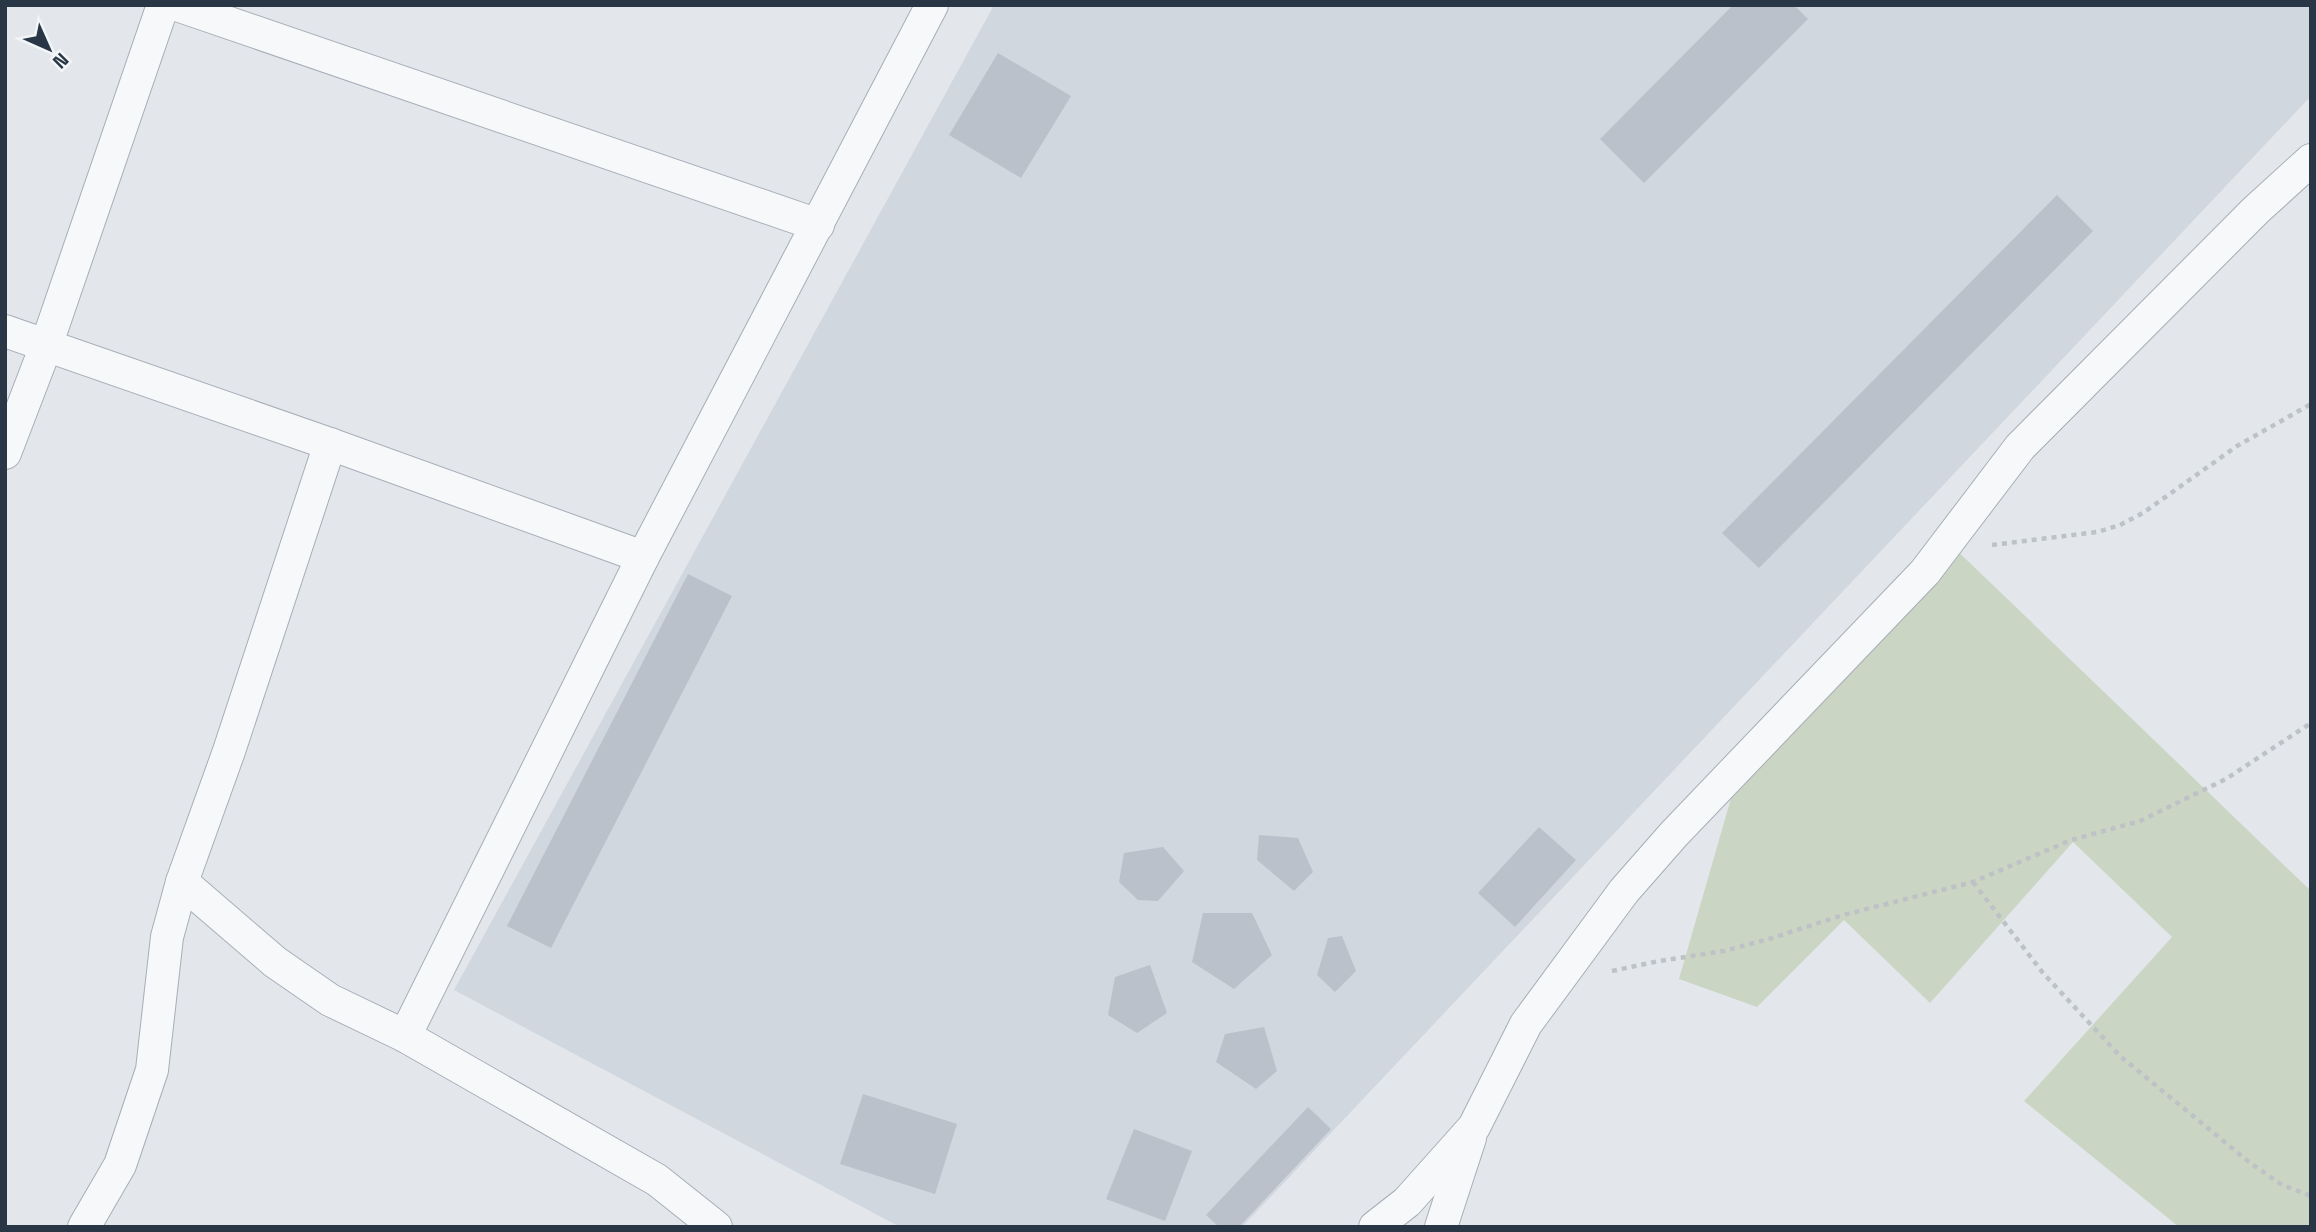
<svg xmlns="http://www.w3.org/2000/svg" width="2316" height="1232" viewBox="0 0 2316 1232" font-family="'Space Grotesk',sans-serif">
	<rect width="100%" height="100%" fill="#e3e7ec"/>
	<path fill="#d1d7de" d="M994 5H2311V96L1242 1227H900L454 990Z"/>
	<path fill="#cad6c3" d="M1946 540 2311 891V1227H2179L2024 1101 2172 937 2073 842 1930 1003 1844 920 1757 1007 1679 979 1744 753Z"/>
	<g fill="#bac1ca">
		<path d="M1733 5H1794L1808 19 1644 183 1600 139Z"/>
		<path d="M998 53 1071 96 1021 178 949 135Z"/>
		<path d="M2057 195 2093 231 1759 568 1722 533Z"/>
		<path d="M688 574 732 596 551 948 507 926Z"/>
		<path d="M1539 827 1576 860 1515 927 1478 893Z"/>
		<path d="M1259 835 1298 838 1313 872 1294 891 1257 860Z"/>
		<path d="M1163 847 1184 871 1158 901 1138 900 1119 882 1124 853Z"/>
		<path d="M1203 913H1252L1272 955 1234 989 1192 962Z"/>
		<path d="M1342 936 1356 971 1335 992 1317 975 1328 938Z"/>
		<path d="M1150 965 1167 1013 1137 1033 1108 1015 1115 977Z"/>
		<path d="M1264 1027 1277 1071 1256 1089 1216 1062 1225 1034Z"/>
		<path d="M863 1094 957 1124 935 1194 840 1164Z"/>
		<path d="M1308 1107 1331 1129 1239 1227H1219L1206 1215Z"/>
		<path d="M1134 1129 1192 1151 1165 1221 1106 1199Z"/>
	</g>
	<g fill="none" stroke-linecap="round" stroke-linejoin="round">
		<g stroke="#a7aeb7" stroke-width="34">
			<g id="street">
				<path d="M177 5 818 225"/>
				<path d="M5 331 330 444 643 557"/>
				<path d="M5 453 46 346 163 5"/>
				<path d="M182 882 275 962 330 1000 405 1036 657 1180 716 1227"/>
				<path d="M405 1036 643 557 932 5"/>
				<path d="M84 1227 120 1165 152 1070 167 937 182 882 229 751 330 444"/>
				<path d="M1375 1227 1407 1202 1474 1127 1526 1024 1624 891 1674 834 1925 572 2020 447 2256 210 2311 160"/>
				<path d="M1441 1227 1470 1138"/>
			</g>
		</g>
		<g stroke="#bdc2c7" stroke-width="4.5" stroke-dasharray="5 5" stroke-linecap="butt">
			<path d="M1992 545 2097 532 2120 525 2143 513 2237 446 2311 404"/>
			<path d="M1973 882 2043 973 2120 1056 2249 1162 2282 1185 2311 1196"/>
			<path d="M1612 971 1659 961 1724 951 1769 939 1843 915 1973 882 2071 840 2140 821 2226 779 2311 723"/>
		</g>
		<use href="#street" stroke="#f6f8fa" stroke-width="32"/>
	</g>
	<rect width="2316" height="1232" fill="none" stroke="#293645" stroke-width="14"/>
	<g transform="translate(49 49) rotate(135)" stroke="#f3f6f9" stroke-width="5" paint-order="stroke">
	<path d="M0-5L12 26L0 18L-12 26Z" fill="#293645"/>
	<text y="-10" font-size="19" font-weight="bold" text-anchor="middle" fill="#293645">N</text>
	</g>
</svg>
